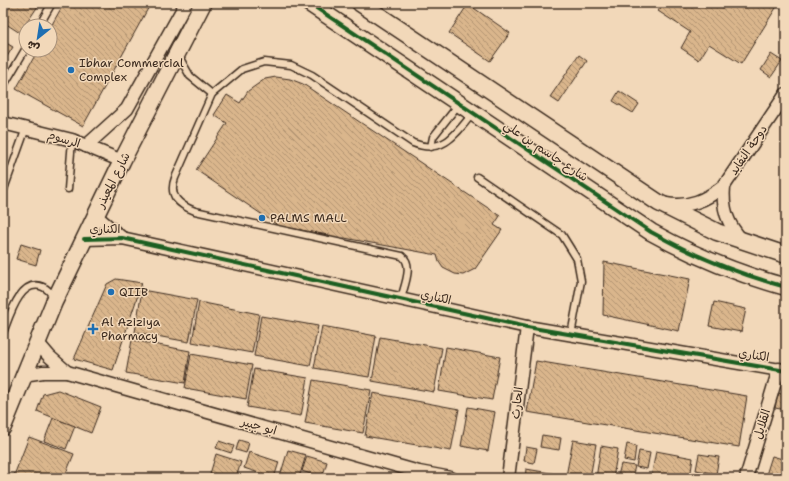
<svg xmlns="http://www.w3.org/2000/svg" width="789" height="481" viewBox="0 0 789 481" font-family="'Shantell Sans','Playpen Sans Arabic',sans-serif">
	<defs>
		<pattern id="building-back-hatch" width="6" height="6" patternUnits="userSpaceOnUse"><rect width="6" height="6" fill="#dab68c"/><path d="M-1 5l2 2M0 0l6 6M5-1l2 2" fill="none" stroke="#b29472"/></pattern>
	</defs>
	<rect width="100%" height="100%" fill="#f2d8b9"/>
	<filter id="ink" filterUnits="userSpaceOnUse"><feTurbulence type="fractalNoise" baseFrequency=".025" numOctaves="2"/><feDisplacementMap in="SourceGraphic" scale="8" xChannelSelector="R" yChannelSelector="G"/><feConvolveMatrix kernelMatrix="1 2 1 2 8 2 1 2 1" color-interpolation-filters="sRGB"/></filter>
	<g filter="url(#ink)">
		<g fill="url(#building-back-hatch)" stroke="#3b2a1e">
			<path d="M3 3H40L20 33 3 22Z"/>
			<path d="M64 3H151L83 126 16 89 38 50H50V28Z"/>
			<path d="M663 3H779L741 64 709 44 699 60 681 48 690 32 658 11Z"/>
			<path d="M468 4 510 33 490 61 449 33Z"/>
			<path d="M3 41 13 47 3 63Z"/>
			<path d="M771 54 782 61 771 77 761 70Z"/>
			<path d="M579 55 587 61 559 103 550 97Z"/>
			<path d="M276 77 290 79 303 84 500 216 494 225 502 230 475 269 463 275 455 274 443 268 439 262 437 255 279 226 196 170 227 123 214 115 227 95 240 103 248 91 265 79Z"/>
			<path d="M619 91 639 104 633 113 613 101Z"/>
			<path d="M21 244 40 250 36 265 16 259Z"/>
			<path d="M604 262 690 279 679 331 603 315Z"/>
			<path d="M116 279 142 283 113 370 74 359 107 284Z"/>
			<path d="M142 290 197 300 189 342 135 332Z"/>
			<path d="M199 302 259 314 252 353 192 342Z"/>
			<path d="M714 302 746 309 741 332 709 326Z"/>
			<path d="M261 316 318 326 310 366 254 356Z"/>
			<path d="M322 326 376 336 369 377 314 368Z"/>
			<path d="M380 337 442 348 434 392 372 381Z"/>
			<path d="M132 340 190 351 185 383 126 373Z"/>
			<path d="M446 347 500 357 492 400 439 391Z"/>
			<path d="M191 354 252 365 246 399 185 388Z"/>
			<path d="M536 361 747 396 739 447 527 412Z"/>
			<path d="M254 369 308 378 301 416 247 407Z"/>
			<path d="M313 380 371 390 363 433 305 423Z"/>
			<path d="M58 390 101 407 91 433 37 411 43 394Z"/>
			<path d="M373 393 459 409 451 451 365 436Z"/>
			<path d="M777 393 786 395V410L775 408Z"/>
			<path d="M468 407 495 412 488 451 461 446Z"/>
			<path d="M53 418 75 426 66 449 44 441Z"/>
			<path d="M542 435 561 438 559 450 540 447Z"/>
			<path d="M29 437 74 454 64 478H13Z"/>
			<path d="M239 440 249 443 246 453 236 450Z"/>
			<path d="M573 440 596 444 590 478 566 476Z"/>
			<path d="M219 441 234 446 231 453 216 448Z"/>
			<path d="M627 444 636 446 634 462 624 460Z"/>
			<path d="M601 446 618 449 613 478H596Z"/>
			<path d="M526 447 537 449 534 463 524 461Z"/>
			<path d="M288 450 306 455 299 478 281 473Z"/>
			<path d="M639 451 650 453 647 469 636 467Z"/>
			<path d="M656 451 693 458 690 478H651Z"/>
			<path d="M249 452 279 462 274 478 244 468Z"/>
			<path d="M216 454 241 462 236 478H223L210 474Z"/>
			<path d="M699 454 719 457 716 474 696 470Z"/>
			<path d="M307 456 327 462 322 478 302 471Z"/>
			<path d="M772 456 786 460V478H765Z"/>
			<path d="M621 464 635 466 632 478 618 476Z"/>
			<path d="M526 469 562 475V478H525Z"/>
		</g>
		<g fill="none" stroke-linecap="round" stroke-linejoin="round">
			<g stroke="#3b2a1e" stroke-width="9">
				<g id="service">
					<path d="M39 26 52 3"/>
					<path d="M178 55 190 76 212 94"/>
					<path d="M3 87 26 48"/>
					<path d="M431 147 433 137 459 104"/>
					<path d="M477 177 562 235 577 259 581 281 571 335"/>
					<path d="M68 189 72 140"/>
					<path d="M3 192 26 128"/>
					<path d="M401 299C404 286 414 265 402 256L195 211C179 205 168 196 175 178L212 94 242 69 264 62 291 65 312 75 413 143C443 155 456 134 473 113"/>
					<path d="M3 333C9 318 20 277 43 287 48 289 51 293 53 298"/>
				</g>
			</g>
			<g stroke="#3b2a1e" stroke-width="15">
				<g id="minor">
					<path d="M3 123 72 140 122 161"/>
					<path d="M86 146 127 109 186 3"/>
					<path d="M724 186C722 208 727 224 742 240"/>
					<path d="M666 204C689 208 706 200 724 186L786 94"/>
					<path d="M95 215 122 238"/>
					<path d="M84 239 122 238 527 327 786 371"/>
					<path d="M37 342 49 356 67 372"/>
					<path d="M23 375 43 372H67L419 472 451 478"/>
					<path d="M508 478 527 327"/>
					<path d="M746 478 779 369"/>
				</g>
			</g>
			<g stroke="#3b2a1e" stroke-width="19">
				<g id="tertiary">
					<path d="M309 3 651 232C694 256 738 274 786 287"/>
					<path d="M360 3 659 203 717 232 786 255"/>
					<path d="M3 427 54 302 122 161 203 3"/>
				</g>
			</g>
			<use href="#service" stroke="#f2d8b9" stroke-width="6"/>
			<use href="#minor" stroke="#f2d8b9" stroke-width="12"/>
			<use href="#tertiary" stroke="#f2d8b9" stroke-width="16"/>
			<g stroke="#f2d8b9" stroke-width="6">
				<g id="cycleway">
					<path d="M309 3 651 232C694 256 738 274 786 287"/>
					<path d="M84 239 122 238 527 327 786 371"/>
				</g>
			</g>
			<use href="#cycleway" stroke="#1b5e20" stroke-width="4"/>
		</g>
	</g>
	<g fill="#1f6fb2" stroke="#f2d8b9" stroke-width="1.5">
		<circle cx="71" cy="70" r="4"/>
		<circle cx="262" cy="218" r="4"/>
		<circle cx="111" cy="292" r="4"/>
		<path d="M91 323h4v4h4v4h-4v4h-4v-4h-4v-4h4z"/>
	</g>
	<g text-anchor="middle" stroke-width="3" stroke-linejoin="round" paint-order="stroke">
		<g font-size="12" fill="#3b2a1e" stroke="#f2d8b9" text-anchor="start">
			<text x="79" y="67">Ibhar Commercial<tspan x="79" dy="14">Complex</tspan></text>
			<text x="270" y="222">PALMS MALL</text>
			<text x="119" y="296">QIIB</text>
			<text x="101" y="326">Al Aziziya<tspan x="101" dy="14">Pharmacy</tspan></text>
		</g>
		<g font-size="12" fill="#3b2a1e" stroke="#f2d8b9">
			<text transform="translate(64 139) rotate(17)" y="4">الرسوم</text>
			<text transform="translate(748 150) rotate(-56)" y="4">دوحة النفايد</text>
			<text transform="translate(546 151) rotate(34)" y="4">شارع جاسم بن علي</text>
			<text transform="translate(113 180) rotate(-63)" y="4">شارع المعيذر</text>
			<text x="105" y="233">الكناري</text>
			<text transform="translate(436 297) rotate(13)" y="4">الكناري</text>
			<text transform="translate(754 355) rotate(9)" y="4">الكناري</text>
			<text transform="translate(517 403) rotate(-83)" y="4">الحارث</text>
			<text transform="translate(762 424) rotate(-73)" y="4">القلايل</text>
			<text transform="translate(259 426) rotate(16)" y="4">ابو جبير</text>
		</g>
	</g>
	<rect width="789" height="481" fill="none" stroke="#f2d8b9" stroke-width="16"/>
	<rect x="8" y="8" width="773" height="465" fill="none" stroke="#3b2a1e" stroke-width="1.5" filter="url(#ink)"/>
	<g transform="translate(38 38) rotate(210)"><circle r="19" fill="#f2d8b9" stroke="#a9927b"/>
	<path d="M0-3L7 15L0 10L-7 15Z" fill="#1f6fb2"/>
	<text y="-6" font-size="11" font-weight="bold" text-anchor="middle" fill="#3b2a1e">ش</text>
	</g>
</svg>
